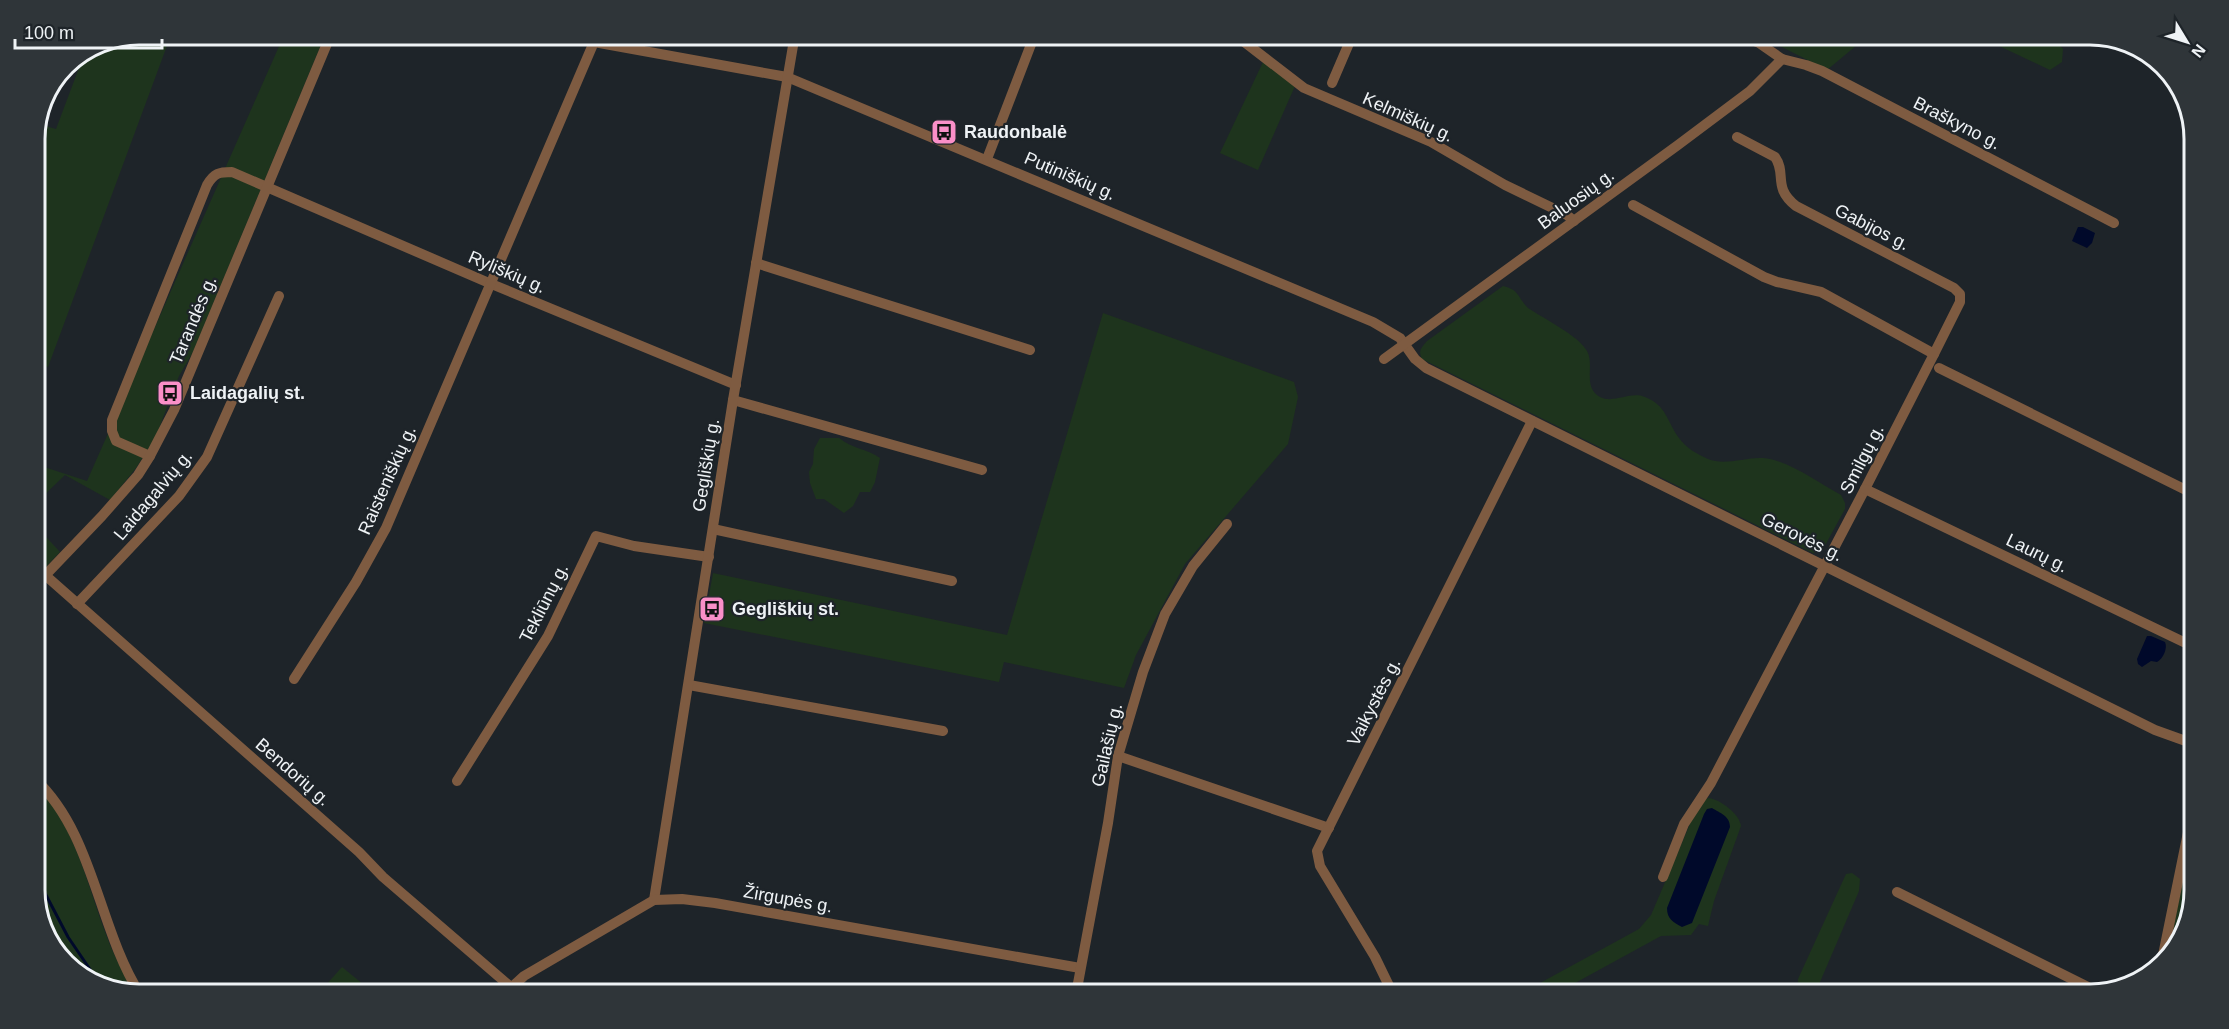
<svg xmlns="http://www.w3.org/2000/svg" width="2229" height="1029" viewBox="0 0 2229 1029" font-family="Arial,sans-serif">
	<rect width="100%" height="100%" fill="#1e2429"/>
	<g fill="#1e341d">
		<path d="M139 34 171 35 48 367 35 362V132L38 124 56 129 85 52 99 42Z"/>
		<path d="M284 35H325L193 352 179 376 156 436 136 468 110 500 65 475 35 504V464L87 481Z"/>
		<path d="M1751 35H1869L1827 70 1782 47Z"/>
		<path d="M1976 35H2047L2055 39 2063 49 2062 62 2050 70Z"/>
		<path d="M1263 62 1295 86 1258 170 1220 153Z"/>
		<path d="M1503 286C1520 290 1517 297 1528 308 1544 319 1578 335 1587 351 1595 365 1582 387 1600 397 1614 404 1630 391 1645 397 1667 406 1666 420 1679 438 1686 448 1697 454 1708 459 1725 466 1745 457 1763 458 1788 460 1819 483 1841 495L1845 503V509L1822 551 1813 553 1422 359C1418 351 1421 348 1427 341Z"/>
		<path d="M1103 313 1294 382 1298 397 1288 444 1185 564 1136 655 1124 688 1004 662 999 682 704 623 713 573 1007 635Z"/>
		<path d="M820 438H839C852 449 866 448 880 458L875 482 870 492H860L853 506 844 513 824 499H816L810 483 809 472 813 464 814 449Z"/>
		<path d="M35 525 60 552 35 578Z"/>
		<path d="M35 784C76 826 87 885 107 937 114 957 125 976 137 994 125 992 111 991 100 987 73 976 45 924 35 897Z"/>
		<path d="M1708 798C1720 799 1740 814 1741 826L1714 901 1708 926 1699 924 1691 935 1661 936 1555 994H1520L1639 929 1651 915 1696 810 1703 800Z"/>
		<path d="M2194 827V890L2186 930 2168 953Z"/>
		<path d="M1852 873 1860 879 1859 891 1817 989 1812 994C1800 994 1798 990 1798 979L1846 874Z"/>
		<path d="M342 967 375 994H318Z"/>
	</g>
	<g fill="#00092a">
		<path d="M2078 227H2083L2095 233 2092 243 2087 248 2072 241Z"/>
		<path d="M2147 636H2151L2165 642C2168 648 2163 659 2157 662L2151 661 2142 667 2138 664 2137 659Z"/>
		<path d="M1712 808C1720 813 1730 816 1730 827L1692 923 1682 927C1673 922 1667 919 1667 908L1704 814 1707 809Z"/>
	</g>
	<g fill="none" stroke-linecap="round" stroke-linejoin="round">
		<path stroke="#00092a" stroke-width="3" d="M35 874 68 937 102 987"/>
		<g stroke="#7e5b41" stroke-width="10">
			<path d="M572 34 594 42 787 77 1373 322 1400 338 1415 359 1426 368 2155 730 2194 744"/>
			<path d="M1234 34 1304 88 1431 142 1505 185 1567 215 1574 221"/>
			<path d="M1738 34 1759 43 1782 59 1806 65 1822 71 2114 223"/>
			<path d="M1332 83 1353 34"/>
			<path d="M1737 137 1775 157C1787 174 1772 187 1796 206L1954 288 1960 294V302L1934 354"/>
			<path d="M987 159 1035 34"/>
			<path d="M1633 205 1764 277 1777 282 1821 292 1934 354 1865 489 1711 783 1684 824 1663 877"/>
			<path d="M756 263 1030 350"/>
			<path d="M1384 359 1678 145 1750 91 1782 59"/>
			<path d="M1939 368 2194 494"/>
			<path d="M733 400 982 470"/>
			<path d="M150 456 116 441 112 431V420L207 185C214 173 219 172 232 172L489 283 736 385"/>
			<path d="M1865 489 2194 647"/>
			<path d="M713 529 952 581"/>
			<path d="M45 575 359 852 383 877 519 994"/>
			<path d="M35 586 102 516 138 475 150 456 174 410 331 34"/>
			<path d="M77 604 179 496 207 457 279 296"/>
			<path d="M294 679 356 582 386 528 594 42"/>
			<path d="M689 685 943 731"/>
			<path d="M1118 756 1329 828"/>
			<path d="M35 779C94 834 98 928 140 994"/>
			<path d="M457 781 548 636 596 536 634 546 709 557"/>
			<path d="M1897 892 2098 992"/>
			<path d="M654 900 733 400 795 34"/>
			<path d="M2162 960 2194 803"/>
			<path d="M512 987 524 976 654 900 682 899 715 903 1080 968"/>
			<path d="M1076 994 1108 823 1118 756 1143 672 1165 614 1193 566 1227 524"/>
			<path d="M1393 994 1375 957 1320 866 1317 851 1532 421"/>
		</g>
	</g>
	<defs>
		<g id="bus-square" transform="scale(1.35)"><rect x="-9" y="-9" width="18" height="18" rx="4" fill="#fa8fc8" stroke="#1e2429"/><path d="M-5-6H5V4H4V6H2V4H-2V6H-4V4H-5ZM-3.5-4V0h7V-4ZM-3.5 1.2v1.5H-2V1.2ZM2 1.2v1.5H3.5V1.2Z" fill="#111"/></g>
	</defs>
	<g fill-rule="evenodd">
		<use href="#bus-square" x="944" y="132"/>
		<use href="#bus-square" x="170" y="393"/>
		<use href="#bus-square" x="712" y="609"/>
	</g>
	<g text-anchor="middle" stroke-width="4.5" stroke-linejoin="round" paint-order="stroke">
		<g font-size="18" fill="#eff3f6" stroke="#1e2429">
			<text transform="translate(1408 117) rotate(24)" y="6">Kelmiškių g.</text>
			<text transform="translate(1957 123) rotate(27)" y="6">Braškyno g.</text>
			<text transform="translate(1070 176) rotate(23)" y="6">Putiniškių g.</text>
			<text transform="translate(1576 199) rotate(-36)" y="6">Baluosių g.</text>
			<text transform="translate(1872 227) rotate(27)" y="6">Gabijos g.</text>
			<text transform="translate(507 272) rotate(23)" y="6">Ryliškių g.</text>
			<text transform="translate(193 320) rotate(-67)" y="6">Tarandės g.</text>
			<text transform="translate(1862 459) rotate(-63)" y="6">Smilgų g.</text>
			<text transform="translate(706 465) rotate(-81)" y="6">Gegliškių g.</text>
			<text transform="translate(387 480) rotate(-66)" y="6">Raisteniškių g.</text>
			<text transform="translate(153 495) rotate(-50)" y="6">Laidagalvių g.</text>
			<text transform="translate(1802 537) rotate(26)" y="6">Gerovės g.</text>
			<text transform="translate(2037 553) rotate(26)" y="6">Laurų g.</text>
			<text transform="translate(544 603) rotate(-63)" y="6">Tekliūnų g.</text>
			<text transform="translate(1374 702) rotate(-63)" y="6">Vaikystės g.</text>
			<text transform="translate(1107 745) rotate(-77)" y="6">Gailašių g.</text>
			<text transform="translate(293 772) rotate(41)" y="6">Bendorių g.</text>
			<text transform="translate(788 899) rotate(10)" y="6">Žirgupės g.</text>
		</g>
		<g font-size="18" font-weight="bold" fill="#eff3f6" stroke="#1e2429" text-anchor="start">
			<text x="964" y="138">Raudonbalė</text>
			<text x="190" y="399">Laidagalių st.</text>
			<text x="732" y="615">Gegliškių st.</text>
		</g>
	</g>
	<path d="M0 0H2229V1029H0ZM139 45H2090A94 94 0 0 1 2184 139V890A94 94 0 0 1 2090 984H139A94 94 0 0 1 45 890V139A94 94 0 0 1 139 45Z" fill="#2f3539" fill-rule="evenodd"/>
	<path fill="none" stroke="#eff3f6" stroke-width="3" d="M139 45H2090A94 94 0 0 1 2184 139V890A94 94 0 0 1 2090 984H139A94 94 0 0 1 45 890V139A94 94 0 0 1 139 45Z"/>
	<g transform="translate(2187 42) rotate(128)" stroke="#1e2429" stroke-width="4.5" paint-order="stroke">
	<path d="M0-4.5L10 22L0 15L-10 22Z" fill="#eff3f6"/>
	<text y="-9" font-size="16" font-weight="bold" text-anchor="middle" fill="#eff3f6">N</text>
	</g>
	<path d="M15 39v9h147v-9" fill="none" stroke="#eff3f6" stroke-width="3"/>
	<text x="24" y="39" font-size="18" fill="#eff3f6" stroke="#1e2429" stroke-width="4.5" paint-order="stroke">100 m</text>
</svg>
